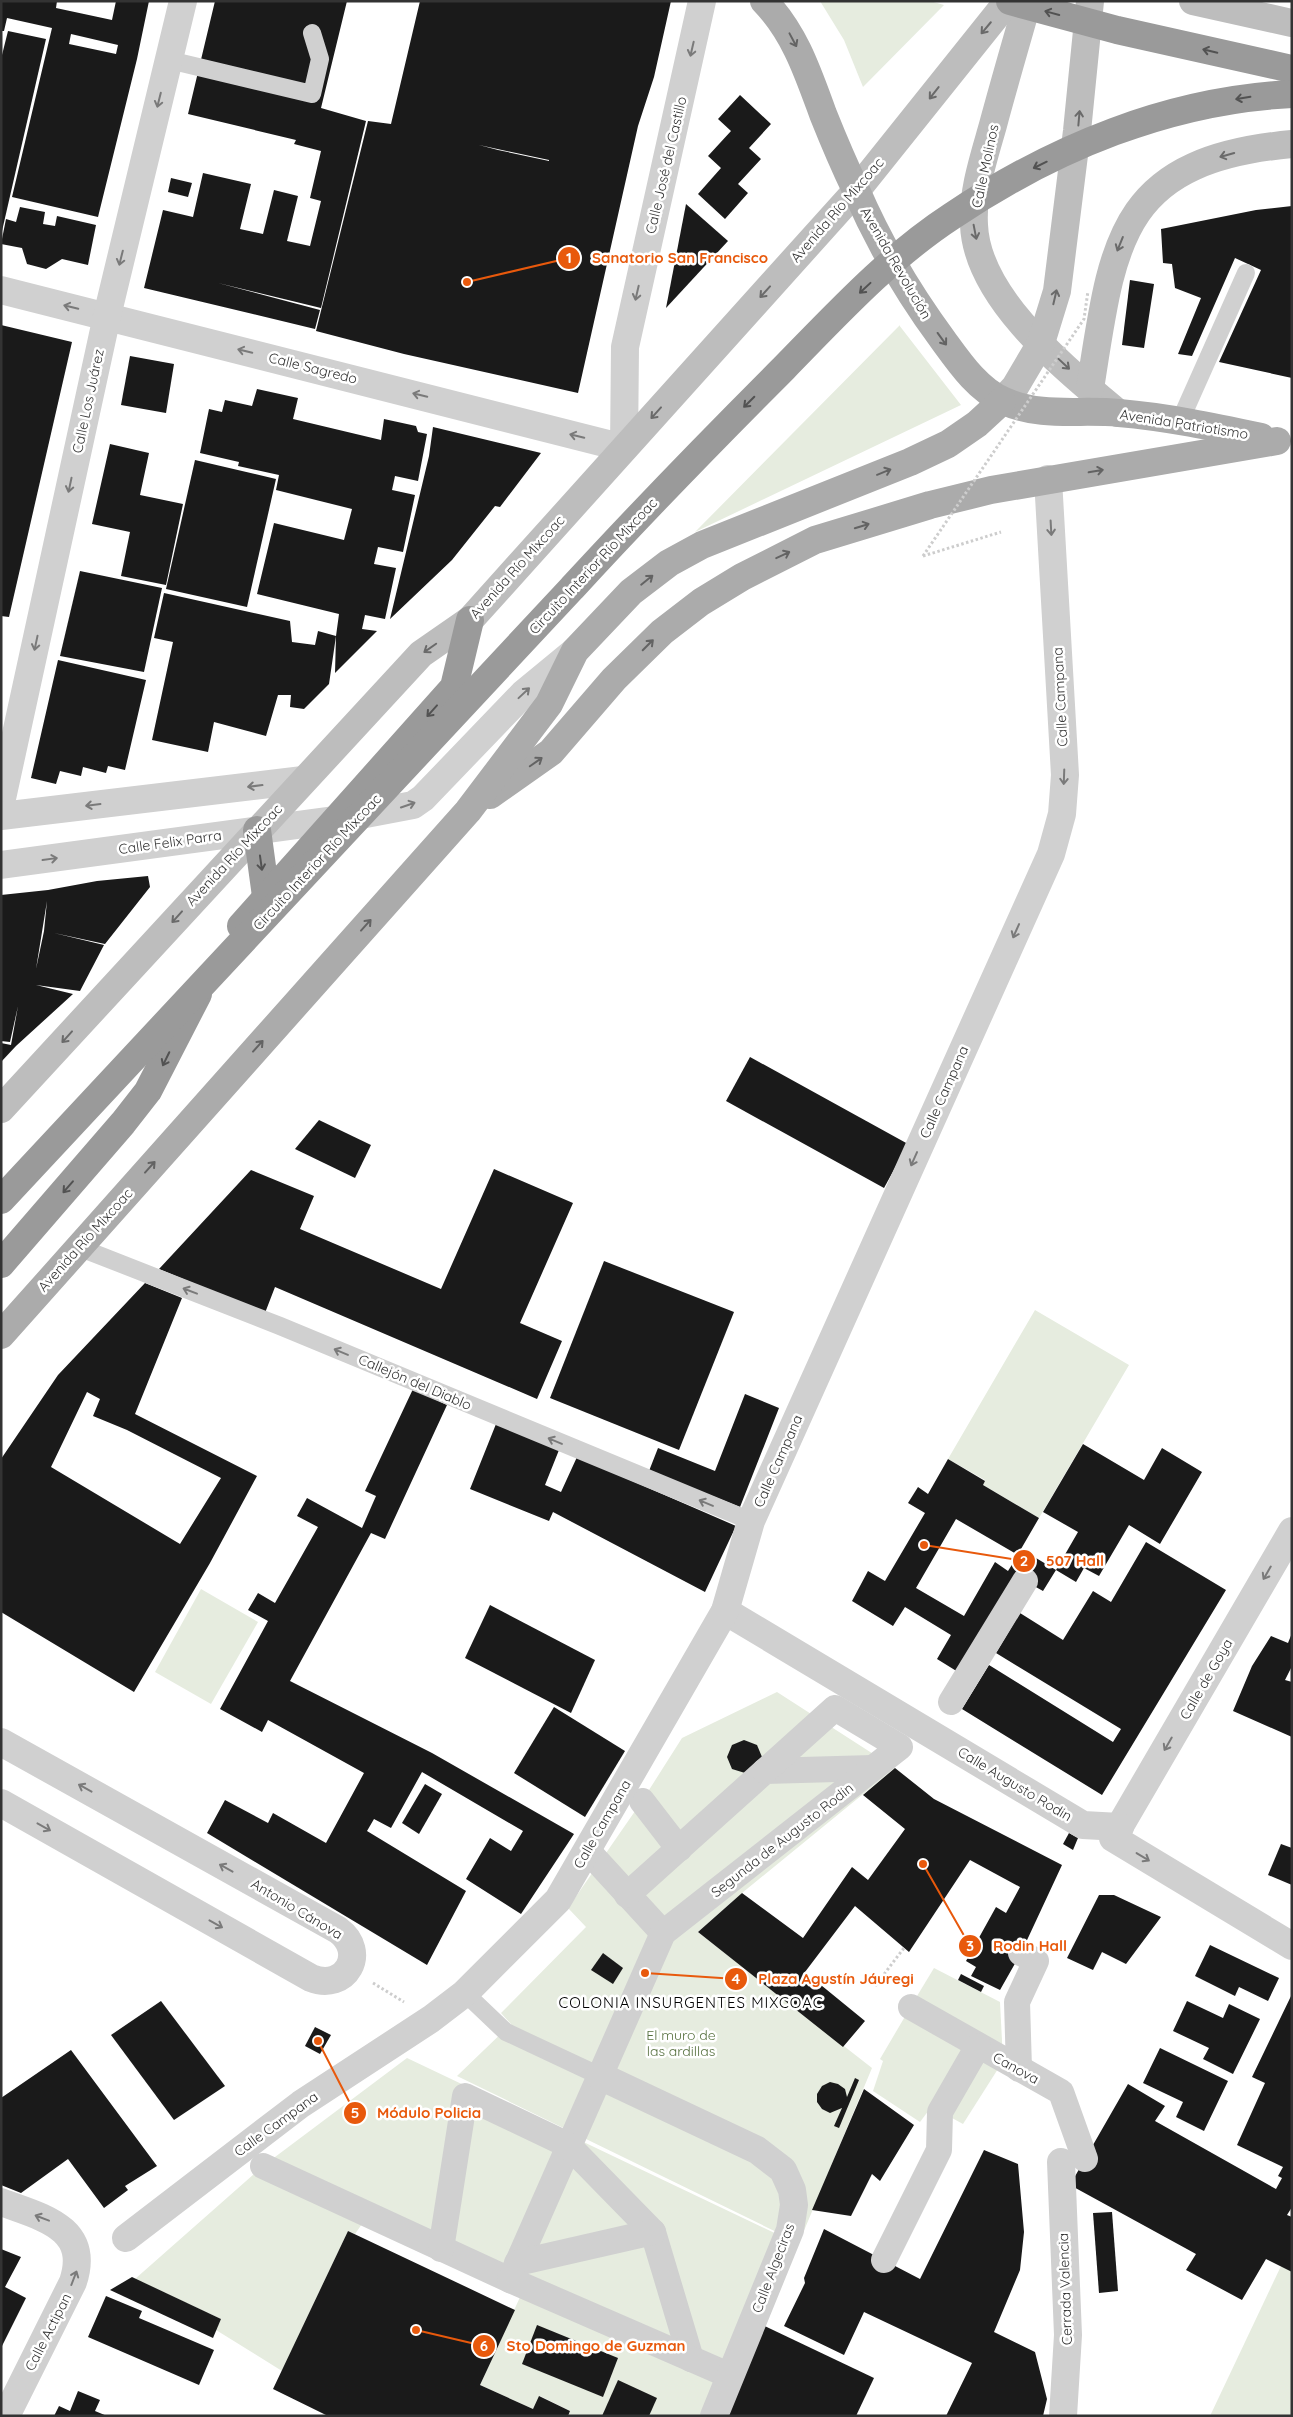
<svg xmlns="http://www.w3.org/2000/svg" width="1293" height="2417" viewBox="0 0 1293 2417" font-family="Quicksand,sans-serif">
	<rect width="100%" height="100%" fill="#fff"/>
	<g fill="#e6ecdf">
		<path d="M820 1H930L944 5 863 87 844 40Z"/>
		<path d="M899 325 961 405 695 532 899 326Z"/>
		<path d="M1035 1310 1129 1365 1039 1518 983 1485 985 1480 948 1459Z"/>
		<path d="M201 1589 258 1622 211 1704 155 1672Z"/>
		<path d="M777 1692 895 1768 742 1893 698 1932 872 2068 798 2245 795 2241 457 2076 511 2024 501 2013 586 1927 568 1908 642 1801 682 1738Z"/>
		<path d="M934 1968 1000 2002 1003 2060 911 2006Z"/>
		<path d="M910 2008 977 2046 920 2122 873 2091 883 2061 880 2059Z"/>
		<path d="M978 2047 1003 2061 963 2124 941 2112Z"/>
		<path d="M407 2058 783 2237 709 2416H568L570 2411 540 2396 533 2409 480 2385 526 2284 371 2211 355 2234 348 2231 282 2371 216 2330 221 2319 135 2279 263 2166Z"/>
		<path d="M1281 2266 1292 2271V2416H1210Z"/>
	</g>
	<g fill="#1a1a1a" fill-rule="evenodd">
		<path d="M1 1H57L56 8 112 20 116 1H149L137 59 98 217 12 197 52 28 7 18 4 31H1ZM71 34 118 45 116 54 69 44Z"/>
		<path d="M215 1H347L321 108 366 121 321 308 218 283 320 310 315 329 144 288 163 210 193 217 203 173 251 184 240 229 263 234 274 190 298 196 287 241 310 246 321 201 310 198 321 151 294 144 296 140 188 114Z"/>
		<path d="M420 1H671L654 77 638 126 578 393 404 354 316 331 368 121 391 124ZM479 145 549 160V161L498 150Z"/>
		<path d="M8 31 46 39 2 231 1 59Z"/>
		<path d="M740 95 771 124 749 148 761 159 738 184 748 193 725 219 698 194 721 168 708 156 731 131 718 119Z"/>
		<path d="M171 178 192 183 188 197 168 192Z"/>
		<path d="M686 204 728 241 666 308Z"/>
		<path d="M1292 206V378L1219 362 1261 270 1235 258 1192 356 1178 354 1201 298 1175 288 1172 264 1163 263 1161 229 1256 210Z"/>
		<path d="M20 207 45 212 43 224 55 226 57 216 96 225 88 265 62 259 46 269 27 264 22 248 1 244 6 219 16 222Z"/>
		<path d="M1130 280 1154 284 1144 348 1122 345Z"/>
		<path d="M1 325 72 342 9 617 1 616Z"/>
		<path d="M130 356 174 364 166 413 121 405Z"/>
		<path d="M257 389 298 398 293 419 381 440 384 419 416 426 418 432 427 434 418 481 395 476 392 490 415 495 403 552 378 547 374 564 396 568 385 619 365 615 362 629 377 631 335 673 336 636 329 684 304 709 290 707 291 695H278L266 736 214 722 208 752 152 740 173 642 154 638 164 593 290 621 292 642 315 645 318 631 336 636 339 614 257 594 274 523 344 540 352 509 276 490 279 475 238 466 239 462 200 453 209 409 222 412 225 400 252 406Z"/>
		<path d="M433 427 541 453 500 507 495 506 452 560 390 619 429 456Z"/>
		<path d="M110 444 149 453 140 495 183 504 166 585 121 576 130 532 92 524Z"/>
		<path d="M195 460 276 479 247 607 166 589Z"/>
		<path d="M80 571 162 588 144 672 60 656Z"/>
		<path d="M58 660 146 680 125 770 108 766 106 773 83 767 81 776 60 771 56 784 31 778Z"/>
		<path d="M148 876 150 887 105 944 54 933 104 945 80 991 36 985 73 994 16 1046 1 1062V1043L11 1045 18 1006 10 1042 1 1041V895L48 890 97 881ZM47 901 44 931 36 969Z"/>
		<path d="M750 1057 908 1144 884 1188 726 1101Z"/>
		<path d="M319 1120 371 1145 355 1178 295 1149Z"/>
		<path d="M494 1169 573 1203 520 1323 562 1341 537 1399 275 1287 265 1313 159 1269 251 1170 314 1196 300 1229 441 1289Z"/>
		<path d="M604 1261 734 1312 679 1450 550 1398Z"/>
		<path d="M145 1283 182 1298 135 1414 257 1476 210 1563 134 1692 1 1612V1459L58 1375ZM87 1392 100 1399 93 1416 127 1430 221 1478 180 1544 51 1467Z"/>
		<path d="M413 1389 447 1405 385 1539 371 1533 290 1681 432 1753 574 1834 521 1914 466 1879 490 1838 511 1851 523 1831 422 1772 391 1828 374 1819 367 1831 466 1891 427 1965 207 1833 225 1800 268 1823 273 1813 326 1843 364 1773 268 1720 262 1732 220 1709 268 1621 248 1610 258 1593 275 1603 318 1527 297 1516 307 1498 362 1528 376 1496 365 1491Z"/>
		<path d="M745 1394 779 1408 740 1507 649 1471 658 1448 715 1471Z"/>
		<path d="M496 1424 559 1450 545 1485 561 1492 577 1457 736 1526 705 1592 553 1512 549 1521 470 1489Z"/>
		<path d="M1083 1444 1144 1480 1162 1448 1202 1472 1160 1544 1129 1525 1099 1576 1084 1568 1076 1582 1056 1570 1078 1532 1043 1512Z"/>
		<path d="M948 1459 985 1481 983 1485 1039 1518 1021 1549 1056 1570 1043 1591 1025 1581 958 1672 937 1659 951 1635 905 1607 893 1626 852 1601 868 1571 885 1581 925 1513 908 1503 918 1487 928 1494ZM956 1519 1018 1555 1008 1571 995 1562 964 1616 916 1588Z"/>
		<path d="M1146 1542 1226 1590 1102 1795 962 1709 989 1665 1113 1742 1121 1729 996 1653 1020 1613 1063 1640 1093 1591 1111 1602Z"/>
		<path d="M490 1605 595 1660 571 1713 465 1658Z"/>
		<path d="M1292 1633V1666L1285 1680 1292 1682V1737L1233 1711 1252 1666 1271 1636 1288 1643Z"/>
		<path d="M554 1707 625 1751 585 1817 514 1773Z"/>
		<path d="M744 1740 757 1745 762 1757 745 1773 732 1769 727 1757 732 1745Z"/>
		<path d="M895 1768 934 1799 1062 1865 1021 1953 1000 1990 971 1976 976 1967 966 1961 996 1907 1006 1913 1020 1887 970 1860 909 1952 855 1906 805 1972 865 2021 843 2047 698 1932 742 1893 803 1938 852 1867 868 1880 905 1829 863 1795Z"/>
		<path d="M425 1784 442 1794 419 1834 402 1823Z"/>
		<path d="M1069 1833 1078 1838 1073 1850 1063 1844Z"/>
		<path d="M1281 1844 1292 1848V1885L1268 1875Z"/>
		<path d="M1099 1895H1114L1161 1917 1126 1964 1102 1952 1093 1970 1067 1958Z"/>
		<path d="M1210 1945 1279 1978 1268 2001 1239 1987 1235 1996 1195 1976Z"/>
		<path d="M603 1953 623 1968 613 1984 591 1970Z"/>
		<path d="M961 1974 984 1986 981 1992 958 1980Z"/>
		<path d="M1292 1994V2207L1287 2215 1292 2217V2272L1266 2259 1242 2300 1186 2270 1196 2254 1070 2185 1128 2084 1165 2106 1155 2121 1276 2189 1282 2178 1278 2176 1283 2167 1237 2145 1265 2083 1252 2077Z"/>
		<path d="M161 2001 225 2086 174 2120 111 2035Z"/>
		<path d="M1187 2001 1223 2018 1229 2004 1260 2019 1233 2074 1203 2059 1209 2048 1173 2031Z"/>
		<path d="M315 2027 331 2035 320 2054 305 2046Z"/>
		<path d="M1160 2048 1228 2081 1204 2131 1176 2117 1183 2102 1143 2083Z"/>
		<path d="M71 2050 157 2166 125 2186 128 2190 104 2208 68 2159 21 2193 1 2185V2098Z"/>
		<path d="M855 2078 859 2080 839 2128 834 2126 842 2108 830 2113 822 2109 817 2102V2094L822 2086 830 2082 838 2084 845 2089 847 2097Z"/>
		<path d="M864 2089 914 2125 880 2181 872 2174 851 2216 812 2210Z"/>
		<path d="M984 2150 1018 2164 1024 2232 1020 2270 994 2332 1035 2352 1047 2399 1043 2416H946L972 2363 864 2312 844 2355 784 2326 805 2283 804 2278 824 2229 920 2279Z"/>
		<path d="M1112 2212 1118 2291 1099 2293 1093 2213Z"/>
		<path d="M348 2231 515 2310 480 2385 533 2409 539 2396 570 2411 568 2416H328L273 2389Z"/>
		<path d="M1 2249 21 2257 5 2287 26 2298 1 2348Z"/>
		<path d="M132 2277 221 2319 213 2338 110 2290Z"/>
		<path d="M106 2296 142 2311 139 2318 214 2350 199 2385 88 2337Z"/>
		<path d="M754 2321 874 2378 856 2416H715Z"/>
		<path d="M537 2325 618 2358 603 2397 522 2364Z"/>
		<path d="M618 2380 657 2398 649 2416H602Z"/>
		<path d="M78 2391 100 2400 95 2411 107 2416H54L59 2406 70 2411Z"/>
	</g>
	<g fill="none" stroke-linecap="round" stroke-linejoin="round">
		<g stroke="#cdcdcd" stroke-width="3" stroke-dasharray="2.5 2.5" stroke-linecap="butt">
			<path d="M923 556 1001 532"/>
			<path d="M373 1983 404 2002"/>
			<path d="M875 1986 904 1948"/>
		</g>
		<g stroke="#d0d0d0" stroke-width="18">
			<path d="M169 60 312 94 320 59 312 33"/>
			<path d="M1180 421 1246 273"/>
			<path d="M78 1247 280 1326 751 1521"/>
			<path d="M465 1993 506 2032 600 2076"/>
		</g>
		<g stroke="#d0d0d0" stroke-width="26">
			<path d="M951 1702 1025 1581"/>
			<path d="M642 1801 679 1849"/>
			<path d="M587 1850 663 1933"/>
			<path d="M627 1895 765 1771 873 1768"/>
			<path d="M911 2007 1061 2092 1085 2159"/>
			<path d="M1019 2069 1017 2002 1036 1961 1021 1953"/>
			<path d="M263 2166 510 2280 663 1933 900 1747 835 1708 765 1771"/>
			<path d="M441 2249 465 2096 568 2145 653 2232 691 2359"/>
			<path d="M884 2260 939 2150 940 2112 978 2046"/>
			<path d="M517 2263 653 2232"/>
			<path d="M510 2280 726 2374"/>
		</g>
		<g stroke="#d0d0d0" stroke-width="28">
			<path d="M1 290 624 448 625 347 702 1"/>
			<path d="M1 803 107 316 183 1"/>
			<path d="M1292 1531 1113 1838 1292 1946"/>
			<path d="M725 1611 1083 1825 1120 1827"/>
			<path d="M1 1742 338 1930C368 1952 346 1992 311 1978L1 1803"/>
			<path d="M600 2076 757 2150 783 2170 792 2190 794 2205 790 2230 714 2416"/>
			<path d="M1061 2162 1068 2335 1063 2416"/>
			<path d="M1 2202C41 2217 91 2227 73 2282L6 2416"/>
			<path d="M126 2238 301 2104 431 2019 465 1993 558 1900 725 1611 751 1521 1051 854 1062 814 1065 775 1048 479"/>
		</g>
		<g stroke="#d0d0d0" stroke-width="28">
			<path d="M1 816 303 780"/>
			<path d="M1 865 334 820 413 805 423 798 524 693 575 651"/>
		</g>
		<g stroke="#bdbdbd" stroke-width="28">
			<path d="M1028 1C1016 43 1004 84 993 125 984 157 972 192 974 225 977 299 1066 369 1118 413"/>
			<path d="M1193 1 1292 23"/>
			<path d="M1090 389C1113 241 1118 160 1292 144"/>
			<path d="M1002 401 1015 387 1041 343 1057 291 1077 131 1090 1"/>
			<path d="M1 1109 421 654 470 620 856 191 1008 1"/>
		</g>
		<g stroke="#ababab" stroke-width="28">
			<path d="M764 1C795 33 808 73 823 114 833 139 844 165 856 190 879 243 909 294 943 340 959 362 978 390 1004 401 1042 418 1080 409 1119 413 1167 417 1214 427 1261 437"/>
			<path d="M490 795 551 752 614 679 662 632 701 602 742 577 815 540 930 505 991 490 1277 441"/>
			<path d="M1 1335 468 811 549 704 575 651 631 592 669 563 702 545 910 462 948 444 977 424 1002 401"/>
		</g>
		<g stroke="#9a9a9a" stroke-width="28">
			<path d="M257 830 266 896"/>
			<path d="M241 926 454 687 470 620"/>
			<path d="M1 1264 123 1123 148 1091 198 994"/>
		</g>
		<path stroke="#cdcdcd" stroke-width="3" stroke-dasharray="2.5 2.5" stroke-linecap="butt" d="M923 556 1084 319 1088 291"/>
		<g stroke="#9a9a9a" stroke-width="28">
			<path d="M1010 1 1117 30 1292 69"/>
			<path d="M1 1200C192 996 382 792 572 588 641 513 712 440 784 368 836 315 889 257 952 216 1053 148 1169 100 1292 94"/>
		</g>
	</g>
	<defs><path id="oneway-shaft" d="M-6 0H5M1.5-3L5.5 0L1.5 3" fill="none" stroke-width="1.6" stroke-linecap="round" stroke-linejoin="round" transform="scale(1.25)"/></defs>
	<g stroke="#525252">
		<use href="#oneway-shaft" transform="translate(1052 13) rotate(-165)"/>
		<use href="#oneway-shaft" transform="translate(1210 51) rotate(-167)"/>
		<use href="#oneway-shaft" transform="translate(1243 98) rotate(171)"/>
		<use href="#oneway-shaft" transform="translate(1040 165) rotate(154)"/>
		<use href="#oneway-shaft" transform="translate(865 288) rotate(137)"/>
		<use href="#oneway-shaft" transform="translate(749 402) rotate(135)"/>
		<use href="#oneway-shaft" transform="translate(432 711) rotate(132)"/>
		<use href="#oneway-shaft" transform="translate(261 863) rotate(82)"/>
		<use href="#oneway-shaft" transform="translate(166 1059) rotate(116)"/>
		<use href="#oneway-shaft" transform="translate(68 1187) rotate(131)"/>
	</g>
	<g stroke="#6a6a6a">
		<use href="#oneway-shaft" transform="translate(986 28) rotate(130)"/>
		<use href="#oneway-shaft" transform="translate(934 93) rotate(128)"/>
		<use href="#oneway-shaft" transform="translate(1079 118) rotate(-85)"/>
		<use href="#oneway-shaft" transform="translate(1227 155) rotate(164)"/>
		<use href="#oneway-shaft" transform="translate(975 232) rotate(79)"/>
		<use href="#oneway-shaft" transform="translate(1120 244) rotate(112)"/>
		<use href="#oneway-shaft" transform="translate(765 292) rotate(132)"/>
		<use href="#oneway-shaft" transform="translate(1055 297) rotate(-77)"/>
		<use href="#oneway-shaft" transform="translate(1064 364) rotate(43)"/>
		<use href="#oneway-shaft" transform="translate(656 413) rotate(132)"/>
		<use href="#oneway-shaft" transform="translate(430 648) rotate(145)"/>
		<use href="#oneway-shaft" transform="translate(177 917) rotate(132)"/>
		<use href="#oneway-shaft" transform="translate(67 1037) rotate(132)"/>
	</g>
	<g stroke="#636363">
		<use href="#oneway-shaft" transform="translate(793 40) rotate(62)"/>
		<use href="#oneway-shaft" transform="translate(942 339) rotate(54)"/>
		<use href="#oneway-shaft" transform="translate(1096 471) rotate(-10)"/>
		<use href="#oneway-shaft" transform="translate(884 472) rotate(-22)"/>
		<use href="#oneway-shaft" transform="translate(862 526) rotate(-17)"/>
		<use href="#oneway-shaft" transform="translate(783 555) rotate(-25)"/>
		<use href="#oneway-shaft" transform="translate(647 580) rotate(-39)"/>
		<use href="#oneway-shaft" transform="translate(648 645) rotate(-45)"/>
		<use href="#oneway-shaft" transform="translate(536 762) rotate(-35)"/>
		<use href="#oneway-shaft" transform="translate(366 925) rotate(-48)"/>
		<use href="#oneway-shaft" transform="translate(258 1046) rotate(-48)"/>
		<use href="#oneway-shaft" transform="translate(150 1167) rotate(-48)"/>
	</g>
	<g stroke="#7a7a7a">
		<use href="#oneway-shaft" transform="translate(692 49) rotate(103)"/>
		<use href="#oneway-shaft" transform="translate(159 100) rotate(104)"/>
		<use href="#oneway-shaft" transform="translate(121 258) rotate(104)"/>
		<use href="#oneway-shaft" transform="translate(637 293) rotate(103)"/>
		<use href="#oneway-shaft" transform="translate(71 307) rotate(-166)"/>
		<use href="#oneway-shaft" transform="translate(245 351) rotate(-166)"/>
		<use href="#oneway-shaft" transform="translate(420 395) rotate(-166)"/>
		<use href="#oneway-shaft" transform="translate(577 436) rotate(-166)"/>
		<use href="#oneway-shaft" transform="translate(70 485) rotate(102)"/>
		<use href="#oneway-shaft" transform="translate(1051 528) rotate(87)"/>
		<use href="#oneway-shaft" transform="translate(36 643) rotate(102)"/>
		<use href="#oneway-shaft" transform="translate(524 693) rotate(-43)"/>
		<use href="#oneway-shaft" transform="translate(1064 777) rotate(92)"/>
		<use href="#oneway-shaft" transform="translate(255 786) rotate(173)"/>
		<use href="#oneway-shaft" transform="translate(93 805) rotate(173)"/>
		<use href="#oneway-shaft" transform="translate(408 805) rotate(-19)"/>
		<use href="#oneway-shaft" transform="translate(50 859) rotate(-8)"/>
		<use href="#oneway-shaft" transform="translate(1016 931) rotate(114)"/>
		<use href="#oneway-shaft" transform="translate(914 1159) rotate(114)"/>
		<use href="#oneway-shaft" transform="translate(190 1291) rotate(-159)"/>
		<use href="#oneway-shaft" transform="translate(341 1352) rotate(-157)"/>
		<use href="#oneway-shaft" transform="translate(555 1441) rotate(-157)"/>
		<use href="#oneway-shaft" transform="translate(706 1503) rotate(-157)"/>
		<use href="#oneway-shaft" transform="translate(1267 1573) rotate(120)"/>
		<use href="#oneway-shaft" transform="translate(1168 1744) rotate(120)"/>
		<use href="#oneway-shaft" transform="translate(85 1788) rotate(-151)"/>
		<use href="#oneway-shaft" transform="translate(44 1827) rotate(29)"/>
		<use href="#oneway-shaft" transform="translate(1143 1857) rotate(31)"/>
		<use href="#oneway-shaft" transform="translate(226 1868) rotate(-151)"/>
		<use href="#oneway-shaft" transform="translate(216 1924) rotate(29)"/>
		<use href="#oneway-shaft" transform="translate(42 2218) rotate(-159)"/>
		<use href="#oneway-shaft" transform="translate(74 2278) rotate(-69)"/>
	</g>
	<g text-anchor="middle" stroke-width="5" stroke-linejoin="round" paint-order="stroke">
		<g font-size="14" fill="#333" stroke="#fff">
			<text transform="translate(666 165) rotate(-77)" y="5">Calle José del Castillo</text>
			<text transform="translate(985 166) rotate(-78)" y="5">Calle Molinos</text>
			<text transform="translate(837 210) rotate(-49)" y="5">Avenida Río Mixcoac</text>
			<text transform="translate(896 263) rotate(60)" y="5">Avenida Revolución</text>
			<text transform="translate(313 368) rotate(14)" y="5">Calle Sagredo</text>
			<text transform="translate(88 401) rotate(-78)" y="5">Calle Los Juárez</text>
			<text transform="translate(1184 424) rotate(9)" y="5">Avenida Patriotismo</text>
			<text transform="translate(593 566) rotate(-47)" y="5">Circuito Interior Río Mixcoac</text>
			<text transform="translate(517 567) rotate(-48)" y="5">Avenida Río Mixcoac</text>
			<text transform="translate(1060 697) rotate(-93)" y="5">Calle Campana</text>
			<text transform="translate(170 842) rotate(-8)" y="5">Calle Felix Parra</text>
			<text transform="translate(234 855) rotate(-47)" y="5">Avenida Río Mixcoac</text>
			<text transform="translate(317 862) rotate(-47)" y="5">Circuito Interior Río Mixcoac</text>
			<text transform="translate(944 1092) rotate(-66)" y="5">Calle Campana</text>
			<text transform="translate(85 1240) rotate(-48)" y="5">Avenida Río Mixcoac</text>
			<text transform="translate(415 1382) rotate(23)" y="5">Callejón del Diablo</text>
			<text transform="translate(778 1461) rotate(-66)" y="5">Calle Campana</text>
			<text transform="translate(1206 1679) rotate(-60)" y="5">Calle de Goya</text>
			<text transform="translate(1015 1784) rotate(31)" y="5">Calle Augusto Rodin</text>
			<text transform="translate(602 1824) rotate(-60)" y="5">Calle Campana</text>
			<text transform="translate(782 1840) rotate(-38)" y="5">Segunda de Augusto Rodin</text>
			<text transform="translate(297 1909) rotate(31)" y="5">Antonio Cánova</text>
			<text transform="translate(1016 2068) rotate(29)" y="5">Canova</text>
			<text transform="translate(276 2124) rotate(-36)" y="5">Calle Campana</text>
			<text transform="translate(773 2268) rotate(-69)" y="5">Calle Algeciras</text>
			<text transform="translate(1065 2289) rotate(-92)" y="5">Cerrada Valencia</text>
			<text transform="translate(48 2332) rotate(-63)" y="5">Calle Actipan</text>
		</g>
		<g font-size="14" fill="#56703f" stroke="#fff">
			<text x="681" y="2040">El muro de<tspan x="681" dy="16">las ardillas</tspan></text>
		</g>
		<g font-size="15" letter-spacing="1" fill="#000" stroke="#fff">
			<text x="691" y="2008">COLONIA INSURGENTES MIXCOAC</text>
		</g>
	</g>
	<path fill="none" stroke="#e8590c" stroke-width="2" d="M467 282L569 258M924 1545L1024 1561M923 1864L970 1946M645 1973L736 1979M318 2041L355 2113M416 2330L484 2346"/>
	<g fill="#e8590c" stroke="#fff" stroke-width="2">
		<circle cx="467" cy="282" r="5"/>
		<circle cx="924" cy="1545" r="5"/>
		<circle cx="923" cy="1864" r="5"/>
		<circle cx="645" cy="1973" r="5"/>
		<circle cx="318" cy="2041" r="5"/>
		<circle cx="416" cy="2330" r="5"/>
		<circle cx="569" cy="258" r="12"/>
		<circle cx="1024" cy="1561" r="12"/>
		<circle cx="970" cy="1946" r="12"/>
		<circle cx="736" cy="1979" r="12"/>
		<circle cx="355" cy="2113" r="12"/>
		<circle cx="484" cy="2346" r="12"/>
	</g>
	<g font-size="15" text-anchor="middle" font-weight="bold" fill="#fff">
		<text x="569" y="263">1</text>
		<text x="1024" y="1566">2</text>
		<text x="970" y="1951">3</text>
		<text x="736" y="1984">4</text>
		<text x="355" y="2118">5</text>
		<text x="484" y="2351">6</text>
	</g>
	<g font-size="15" text-anchor="middle" font-weight="bold" fill="#e8590c" stroke="#fff" stroke-width="5" stroke-linejoin="round" paint-order="stroke">
		<text x="680" y="263">Sanatorio San Francisco</text>
		<text x="1075" y="1566">507 Hall</text>
		<text x="1030" y="1951">Rodin Hall</text>
		<text x="836" y="1984">Plaza Agustín Jáuregi</text>
		<text x="429" y="2118">Módulo Policia</text>
		<text x="596" y="2351">Sto Domingo de Guzman</text>
	</g>
	<rect width="1293" height="2417" fill="none" stroke="#333333" stroke-width="5"/>
</svg>
